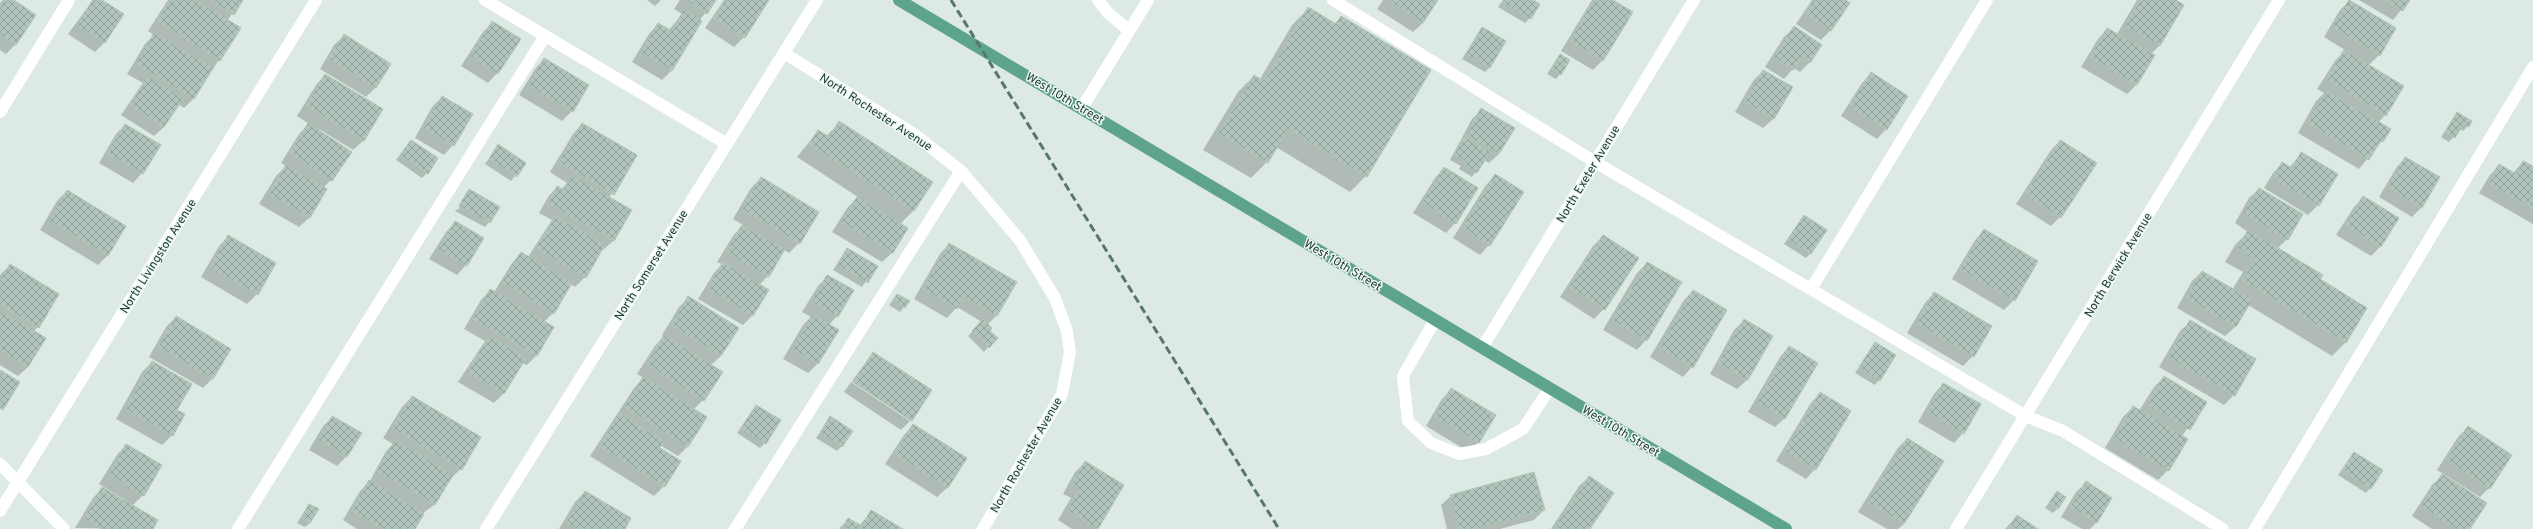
<svg xmlns="http://www.w3.org/2000/svg" width="2533" height="529" viewBox="0 0 2533 529" font-family="Overpass,sans-serif">
	<defs>
		<pattern id="building-cross-hatch" width="8" height="8" patternUnits="userSpaceOnUse"><rect width="8" height="8" fill="#b2c5bc"/><path d="M0 0l8 8M0 8l8-8" fill="none" stroke="#90a199"/></pattern>
	</defs>
	<rect width="100%" height="100%" fill="#ddeae3"/>
	<g fill="#0003">
		<path d="M3 0H12L16 44 6 54 0 50V3Z"/>
		<path d="M93 0H100L105 42 95 52 68 34Z"/>
		<path d="M168 0H241L227 21 239 29 194 98 184 108 178 104 164 127 154 136 121 115 143 83 127 74 145 44 154 35 148 31Z"/>
		<path d="M647 0H661L655 6Z"/>
		<path d="M680 0H715L700 20 672 70 662 80 632 62 649 34 658 24 669 30 682 14 674 9Z"/>
		<path d="M724 0H767L744 37 734 47 705 28Z"/>
		<path d="M1383 0H1437L1423 23 1413 32 1377 9Z"/>
		<path d="M1503 0H1531L1530 18 1525 23 1498 7Z"/>
		<path d="M1592 0H1611L1603 60 1593 70 1561 51Z"/>
		<path d="M1812 0H1845L1830 31 1821 40 1796 24Z"/>
		<path d="M2137 0H2174L2183 5 2159 46 2151 54 2137 84 2127 94 2081 67 2098 39 2107 29 2117 34Z"/>
		<path d="M2359 0H2409L2393 20Z"/>
		<path d="M2349 1 2379 55 2368 66 2385 115 2378 123 2382 141 2359 169 2298 133 2316 101 2324 93 2317 89 2335 61 2345 50 2324 37 2340 10Z"/>
		<path d="M1308 9 1334 24 1341 17 1366 176 1350 192 1276 147 1267 162 1251 178 1203 150 1238 92 1254 76 1260 79 1292 25Z"/>
		<path d="M493 22 497 73 488 83 461 66 483 32Z"/>
		<path d="M1482 28 1490 67 1485 72 1462 59Z"/>
		<path d="M1794 28 1810 62 1800 72 1794 68 1784 79 1765 67 1784 37Z"/>
		<path d="M344 36 390 64 375 88 366 97 320 69 334 45Z"/>
		<path d="M1560 55V74L1556 79 1547 74Z"/>
		<path d="M544 59 572 111 562 121 519 95 535 69Z"/>
		<path d="M1763 71 1791 88 1773 119 1763 128 1735 112 1753 81Z"/>
		<path d="M1871 74 1886 129 1877 139 1841 116 1862 83Z"/>
		<path d="M325 75 382 109 363 141 353 150 319 129 331 180 323 188 326 190 309 218 299 227 259 204 276 176 286 166 281 163 299 134 309 124 297 116 316 85Z"/>
		<path d="M442 97 453 145 444 155 415 138 432 107Z"/>
		<path d="M1481 110 1499 154 1489 163 1484 160 1472 177 1459 169 1461 166 1450 160 1472 119Z"/>
		<path d="M2457 113 2468 126 2463 131 2460 129 2449 142 2441 137Z"/>
		<path d="M840 123 932 183 913 211 900 224 907 228 892 253 882 262 832 232 847 208 858 197 797 157 818 131 826 136Z"/>
		<path d="M582 124 636 156 609 198 630 211 613 241 603 250 602 249 585 277 575 287 571 284 553 313 544 322 553 327 536 356 527 365 522 363 503 394 494 403 458 382 485 341 464 329 481 300 490 291 494 292 512 263 521 253 528 257 552 220 539 213 548 197 557 187 561 190 567 183 550 172 573 134Z"/>
		<path d="M125 125 142 173 133 183 99 163 116 134Z"/>
		<path d="M411 141 427 173 422 178 396 160Z"/>
		<path d="M2060 141V217L2051 226 2016 204 2051 150Z"/>
		<path d="M498 146 525 163 511 181 485 164Z"/>
		<path d="M2302 153 2336 174 2318 205 2308 215 2264 188 2273 173 2282 164 2289 168Z"/>
		<path d="M2405 158 2422 207 2412 217 2379 197 2396 168Z"/>
		<path d="M2523 162 2533 167V224L2479 193 2490 175 2499 165 2513 173Z"/>
		<path d="M1444 168 1455 223 1446 233 1413 213 1435 178Z"/>
		<path d="M1495 175 1489 245 1480 255 1453 238 1486 185Z"/>
		<path d="M761 178 799 243 789 253 784 250 768 276 759 285 768 290 752 316 743 325 698 299 714 273 722 264 717 262 733 236 743 225 733 219 751 188Z"/>
		<path d="M2259 189 2302 214 2287 239 2277 249 2319 280 2366 309 2345 343 2332 356 2248 305 2235 327 2225 336 2177 308 2192 281 2202 272 2232 290 2243 272 2225 262 2235 245 2248 232 2235 223 2249 198Z"/>
		<path d="M469 190 489 222 485 227 455 211 464 195 456 209 458 210Z"/>
		<path d="M67 191 108 255 98 265 40 230 57 201Z"/>
		<path d="M2363 197 2398 218 2380 247 2371 256 2336 235 2354 207Z"/>
		<path d="M1804 216 1811 253 1806 258 1784 244Z"/>
		<path d="M455 223 466 265 457 275 429 259 446 232Z"/>
		<path d="M1984 230 2037 262 2014 300 2004 310 1952 279 1975 240Z"/>
		<path d="M1603 236 1604 309 1594 319 1560 297 1593 246Z"/>
		<path d="M228 237 257 294 247 304 201 277 219 246Z"/>
		<path d="M949 244 997 315 987 325 988 347 984 352 968 336 982 322 957 307 947 318 914 299 940 254Z"/>
		<path d="M847 249 876 266 862 287 833 270Z"/>
		<path d="M1647 263 1646 340 1637 350 1603 330 1637 273Z"/>
		<path d="M10 265 58 294 34 332 28 367 18 376 0 365V275Z"/>
		<path d="M828 276 852 290 837 316 829 325 838 330 817 364 808 373 783 359 803 325 811 317 802 312 818 286Z"/>
		<path d="M1693 291 1692 367 1683 377 1650 357 1684 300Z"/>
		<path d="M1934 293 1973 356 1963 366 1907 333 1925 303Z"/>
		<path d="M897 295 904 307 900 312 889 305Z"/>
		<path d="M689 298 721 356 711 365 703 400 693 410 706 418 687 447 678 456 660 445 658 448 664 486 654 496 590 456 634 388 644 378 637 374 655 346 664 336 662 335 679 307Z"/>
		<path d="M176 317 229 349 212 379 203 388 149 357 166 327Z"/>
		<path d="M1744 321 1771 336 1747 380 1737 389 1710 374 1734 330Z"/>
		<path d="M2190 322 2234 395 2224 405 2159 367 2180 331Z"/>
		<path d="M1876 343 1879 380 1875 385 1855 373Z"/>
		<path d="M1789 347 1785 418 1775 427 1748 412 1780 357Z"/>
		<path d="M873 353 930 391 910 421V419L852 381Z"/>
		<path d="M152 362 176 411 184 415 172 435 162 445 116 419 142 372Z"/>
		<path d="M2164 377 2206 402 2182 436 2168 470 2158 480 2105 448 2123 417 2133 407 2139 411 2154 387Z"/>
		<path d="M851 382 910 421 901 430 844 392Z"/>
		<path d="M1943 384 1963 433 1954 443 1918 422 1934 394Z"/>
		<path d="M1451 390 1478 442 1469 452 1426 426 1442 399Z"/>
		<path d="M1820 393 1815 469 1806 479 1776 461 1811 403Z"/>
		<path d="M412 397 461 469 451 478 434 505 423 513 414 529H357L343 520 360 491 370 481 386 451 393 444 383 438 402 407Z"/>
		<path d="M756 406 765 443 760 448 737 433Z"/>
		<path d="M333 417 360 433 346 457 337 466 309 450 323 426Z"/>
		<path d="M830 418 842 446 837 451 816 438Z"/>
		<path d="M913 425 966 458 947 488 937 497 885 464 904 435Z"/>
		<path d="M2468 427 2489 488 2480 497 2437 470 2458 437Z"/>
		<path d="M1907 439 1904 524 1898 529H1887L1858 512 1897 449Z"/>
		<path d="M126 445 143 495 132 506 152 529 75 528 93 498 102 488 126 502 127 501 99 484 117 455Z"/>
		<path d="M2354 453 2370 488 2366 493 2338 475Z"/>
		<path d="M1085 463 1123 485 1096 529H1072L1058 520 1071 498 1063 494 1075 472Z"/>
		<path d="M2442 476 2469 529H2432L2412 516 2432 485Z"/>
		<path d="M1589 477V529H1551L1579 486Z"/>
		<path d="M2086 483 2097 522 2090 529H2082L2061 517 2076 492Z"/>
		<path d="M585 492 624 529H559L575 502Z"/>
		<path d="M2057 492V509L2053 513 2045 508Z"/>
		<path d="M1451 496 1544 510 1534 520 1500 529H1447L1441 505Z"/>
		<path d="M309 505 310 523 305 527 297 523Z"/>
		<path d="M872 511 901 529H839L848 519 859 526Z"/>
		<path d="M2017 516 2037 529H2005Z"/>
	</g>
	<g fill="url(#building-cross-hatch)" stroke="#afc4b9">
		<path d="M4 0H14L36 15 16 45 0 34V5Z"/>
		<path d="M93 0H102L124 14 105 43 77 25Z"/>
		<path d="M170 0H196L241 28 220 61 157 21Z"/>
		<path d="M210 0H243L234 15Z"/>
		<path d="M685 0H716L707 14Z"/>
		<path d="M726 0H769L745 38 714 18Z"/>
		<path d="M1388 0H1438L1423 23Z"/>
		<path d="M1504 0H1533L1540 4 1531 19 1502 2Z"/>
		<path d="M1594 0H1613L1633 12 1603 61 1570 41Z"/>
		<path d="M1814 0H1846L1850 3 1831 31 1805 14Z"/>
		<path d="M2140 0H2176L2184 5 2160 46 2125 26Z"/>
		<path d="M2349 0 2396 28 2380 56 2332 27Z"/>
		<path d="M2384 0H2410L2403 11Z"/>
		<path d="M1308 7 1336 24 1341 16 1431 70 1367 177 1288 129 1268 163 1218 133 1254 75 1264 81Z"/>
		<path d="M684 10 702 21 672 71 641 52 658 23 672 31Z"/>
		<path d="M492 21 521 39 498 74 470 56Z"/>
		<path d="M1794 26 1822 45 1810 63 1802 57 1794 70 1774 57Z"/>
		<path d="M1482 27 1506 41 1490 68 1466 54Z"/>
		<path d="M2107 28 2155 55 2137 85 2090 57Z"/>
		<path d="M154 33 213 68 194 99 136 64Z"/>
		<path d="M344 34 391 64 376 88 329 59Z"/>
		<path d="M2344 50 2404 86 2386 116 2326 79Z"/>
		<path d="M1560 54 1570 60 1561 75 1551 69Z"/>
		<path d="M544 58 589 85 573 112 528 85Z"/>
		<path d="M1763 70 1793 87 1774 119 1744 102Z"/>
		<path d="M1871 72 1908 96 1887 130 1849 106Z"/>
		<path d="M325 74 383 109 364 141 306 106Z"/>
		<path d="M148 76 183 99 164 127 130 105Z"/>
		<path d="M2326 91 2391 129 2383 142 2381 140 2369 160 2307 123Z"/>
		<path d="M442 96 473 114 454 146 423 128Z"/>
		<path d="M1481 108 1515 128 1499 154 1466 135Z"/>
		<path d="M2457 112 2472 121 2469 127 2464 123 2455 138 2445 132Z"/>
		<path d="M839 121 933 182 914 211 809 144 818 130 829 137Z"/>
		<path d="M308 123 352 152 332 181 290 153Z"/>
		<path d="M582 123 637 155 614 195 559 162Z"/>
		<path d="M125 124 161 145 143 174 107 153Z"/>
		<path d="M1464 137 1490 152 1477 173 1463 164 1465 161 1454 155Z"/>
		<path d="M411 140 438 158 428 174 400 155Z"/>
		<path d="M2060 140 2097 163 2061 218 2025 194Z"/>
		<path d="M498 144 526 163 517 177 489 159Z"/>
		<path d="M2301 152 2338 174 2319 206 2273 178 2282 162 2292 168Z"/>
		<path d="M2405 157 2440 177 2422 208 2387 187Z"/>
		<path d="M2523 161 2533 166V209L2488 183 2499 164 2516 174Z"/>
		<path d="M286 165 327 189 310 218 268 194Z"/>
		<path d="M1444 167 1478 188 1456 224 1422 203Z"/>
		<path d="M1495 174 1524 192 1490 246 1462 228Z"/>
		<path d="M573 176 632 210 614 241 548 203 557 186 564 190Z"/>
		<path d="M761 177 819 212 800 244 742 209Z"/>
		<path d="M2259 188 2303 214 2288 240 2243 213Z"/>
		<path d="M469 189 500 207 490 223 459 206Z"/>
		<path d="M67 190 126 226 108 256 49 220Z"/>
		<path d="M2363 196 2399 218 2381 247 2345 225Z"/>
		<path d="M857 197 908 228 893 253 841 222Z"/>
		<path d="M1804 215 1827 230 1811 254 1788 239Z"/>
		<path d="M556 216 605 245 586 278 536 248Z"/>
		<path d="M455 221 484 238 467 266 438 249Z"/>
		<path d="M742 225 785 249 769 277 726 252Z"/>
		<path d="M1984 229 2038 261 2015 301 1960 269Z"/>
		<path d="M2248 230 2323 275 2320 279 2367 308 2346 343 2242 280 2255 259 2238 248Z"/>
		<path d="M228 235 276 263 258 295 210 267Z"/>
		<path d="M1603 235 1639 258 1605 310 1569 287Z"/>
		<path d="M949 243 1017 282 997 316 964 297 957 309 923 289Z"/>
		<path d="M847 248 878 266 868 283 837 265Z"/>
		<path d="M521 252 572 283 554 314 502 282Z"/>
		<path d="M723 262 769 290 753 316 707 289Z"/>
		<path d="M1647 262 1682 282 1647 341 1612 320Z"/>
		<path d="M10 264 59 294 39 328 0 305V280Z"/>
		<path d="M2202 271 2252 300 2236 327 2186 298Z"/>
		<path d="M827 275 854 290 838 317 811 302Z"/>
		<path d="M490 289 554 327 537 356 473 319Z"/>
		<path d="M1693 290 1727 310 1693 368 1659 347Z"/>
		<path d="M1934 292 1992 326 1974 357 1916 323Z"/>
		<path d="M897 294 910 301 905 308 893 300Z"/>
		<path d="M688 296 739 328 721 356 671 325Z"/>
		<path d="M0 311 46 338 28 367 0 350Z"/>
		<path d="M813 314 839 330 818 364 792 349Z"/>
		<path d="M176 316 231 349 213 379 158 347Z"/>
		<path d="M983 319 992 328 990 331 998 338 989 348 972 331Z"/>
		<path d="M1744 319 1773 336 1748 380 1718 364Z"/>
		<path d="M2190 320 2256 359 2235 396 2168 357Z"/>
		<path d="M664 335 723 372 704 401 646 364Z"/>
		<path d="M489 336 526 358 504 394 467 372Z"/>
		<path d="M1875 342 1896 355 1880 381 1859 367Z"/>
		<path d="M1789 346 1818 363 1785 419 1757 402Z"/>
		<path d="M873 352 932 390 912 421 853 382Z"/>
		<path d="M152 361 192 384 177 410 185 414 173 436 125 409Z"/>
		<path d="M0 370 20 382 3 410 0 408Z"/>
		<path d="M2164 376 2207 402 2190 430 2147 403Z"/>
		<path d="M643 377 707 417 688 447 624 407Z"/>
		<path d="M1943 383 1981 404 1964 434 1927 412Z"/>
		<path d="M1451 388 1496 415 1479 443 1434 416Z"/>
		<path d="M1820 392 1851 411 1816 470 1785 451Z"/>
		<path d="M412 396 481 437 462 470 392 428Z"/>
		<path d="M756 405 781 420 766 444 741 428Z"/>
		<path d="M2133 406 2188 439 2169 471 2114 438Z"/>
		<path d="M619 413 664 441 660 448 681 461 665 487 599 446Z"/>
		<path d="M332 416 362 433 347 457 318 440Z"/>
		<path d="M830 416 853 431 842 447 820 433Z"/>
		<path d="M913 424 967 458 948 488 894 454Z"/>
		<path d="M2468 426 2512 455 2490 489 2446 460Z"/>
		<path d="M1907 438 1944 461 1904 524 1867 502Z"/>
		<path d="M395 440 453 475 435 505 377 471Z"/>
		<path d="M126 444 162 465 144 496 108 474Z"/>
		<path d="M2354 452 2383 470 2371 489 2342 470Z"/>
		<path d="M1085 461 1124 485 1098 529 1067 510 1079 488 1071 484Z"/>
		<path d="M1534 472 1545 510 1476 529H1459L1450 495Z"/>
		<path d="M2442 474 2487 503 2470 529H2456L2421 506Z"/>
		<path d="M1589 476 1614 493 1590 529H1553Z"/>
		<path d="M369 480 424 514 415 529H382L351 510Z"/>
		<path d="M2086 481 2112 498 2097 523 2070 507Z"/>
		<path d="M102 487 158 520 153 529H102L84 518Z"/>
		<path d="M585 491 631 518 625 529H577L566 522Z"/>
		<path d="M2057 491 2066 497 2058 509 2049 503Z"/>
		<path d="M309 504 319 509 310 523 301 518Z"/>
		<path d="M871 510 903 529H842L848 518 862 526Z"/>
		<path d="M2017 515 2038 529H2008Z"/>
	</g>
	<g fill="none" stroke-linecap="round" stroke-linejoin="round">
		<g stroke="#fff" stroke-width="12">
			<path d="M485 0 727 144"/>
			<path d="M1098 0 1108 13 1129 30"/>
			<path d="M1333 0 1595 162 2026 416 2063 431 2223 529"/>
			<path d="M0 112 69 0"/>
			<path d="M1811 289 1987 0"/>
			<path d="M1435 320 1403 376 1408 421 1431 443 1459 454 1486 449 1523 429 1550 388"/>
			<path d="M0 464 64 529"/>
			<path d="M238 529 545 36"/>
			<path d="M735 529 961 171"/>
			<path d="M2255 529 2533 67"/>
		</g>
		<g stroke="#fff" stroke-width="12">
			<path d="M784 53 914 134 961 171 1019 239 1055 298 1067 331 1070 352 1062 394 983 529"/>
			<path d="M1082 108 1148 0"/>
			<path d="M1482 348 1694 0"/>
			<path d="M0 511 316 0"/>
			<path d="M486 529 817 0"/>
			<path d="M1956 529 2279 0"/>
		</g>
		<path stroke="#5da48b" stroke-width="12" d="M899 0 1786 529"/>
		<path stroke="#57776b" stroke-width="3" stroke-dasharray="8 4" stroke-linecap="butt" d="M951 0 1279 529"/>
	</g>
	<g text-anchor="middle" stroke-width="3" stroke-linejoin="round" paint-order="stroke">
		<g font-size="12" fill="#1d3b30" stroke="#edf7f1">
			<text transform="translate(1065 98) rotate(31)" y="4">West 10th Street</text>
			<text transform="translate(876 112) rotate(33)" y="4">North Rochester Avenue</text>
			<text transform="translate(1588 174) rotate(-59)" y="4">North Exeter Avenue</text>
			<text transform="translate(158 256) rotate(-58)" y="4">North Livingston Avenue</text>
			<text transform="translate(651 265) rotate(-58)" y="4">North Somerset Avenue</text>
			<text transform="translate(1343 265) rotate(31)" y="4">West 10th Street</text>
			<text transform="translate(2118 265) rotate(-59)" y="4">North Berwick Avenue</text>
			<text transform="translate(1621 431) rotate(31)" y="4">West 10th Street</text>
			<text transform="translate(1026 455) rotate(-60)" y="4">North Rochester Avenue</text>
		</g>
	</g>
</svg>
